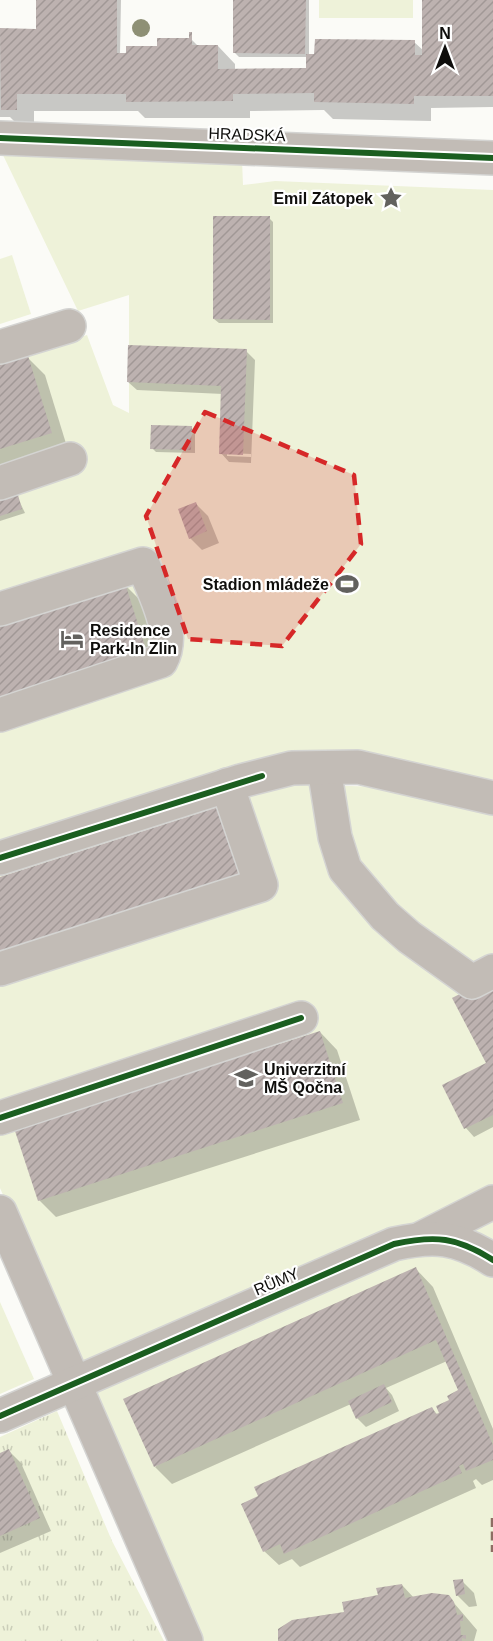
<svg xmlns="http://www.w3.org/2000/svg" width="493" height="1641" viewBox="0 0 493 1641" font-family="Helvetica,sans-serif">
	<defs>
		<pattern id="grass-tufts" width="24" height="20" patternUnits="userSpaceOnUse" patternTransform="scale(1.5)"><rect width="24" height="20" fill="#eef2d9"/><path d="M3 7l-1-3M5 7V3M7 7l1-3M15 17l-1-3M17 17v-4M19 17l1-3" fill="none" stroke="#cbceb9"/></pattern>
		<pattern id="building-hatch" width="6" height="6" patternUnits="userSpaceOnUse" patternTransform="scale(1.5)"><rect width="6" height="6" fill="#bdb2b0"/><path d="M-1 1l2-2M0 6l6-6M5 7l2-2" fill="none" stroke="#a19896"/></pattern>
	</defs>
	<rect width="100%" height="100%" fill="#fbfbf7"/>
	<path fill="url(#grass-tufts)" d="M57 1411 112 1541 164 1641H0V1437Z"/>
	<g fill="#eef2d9">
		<rect x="319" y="0" width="94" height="18"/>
		<path d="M2 153 242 160 243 185 275 181 493 190V789L366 758 291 784 410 788 493 809V1641H196L0 1188V362L87 335 113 405 129 413V295L78 311Z"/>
		<path d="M12 255 31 314 0 324V259Z"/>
		<path d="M0 1302 34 1379 0 1394Z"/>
	</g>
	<g fill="#0003" fill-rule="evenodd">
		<path d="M38 0H121L120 54 191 39 199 47 218 46 235 64V70H308V57H239L235 53V0H309V56L414 42 424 51V0H493V107L431 108V121L333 119 324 110 250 111V118H145L138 111H34V127H20L10 117H0V30L38 32Z"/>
		<path d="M269 218 273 222V323H219L214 319Z"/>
		<path d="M246 351 255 360 251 463 229 462 221 453 223 394 137 390 128 382ZM227 453 251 454V457L227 456Z"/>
		<path d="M28 358 45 375 68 450 0 472V367Z"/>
		<path d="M191 427 195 432V453L156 452 152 448Z"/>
		<path d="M17 496 25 513 0 521V502Z"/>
		<path d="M196 504 208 516 219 543 202 550 190 538Z"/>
		<path d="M125 585 142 602 165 673 0 725Z"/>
		<path d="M493 978V1127L474 1137 466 1128 444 1086 488 1064Z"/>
		<path d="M320 1032 337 1050 360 1120 56 1217 39 1200Z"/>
		<path d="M416 1269 433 1287 493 1429V1480L482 1485 476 1479 473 1481 476 1488 300 1567 292 1559 279 1565 264 1551 432 1409 438 1415 441 1413 460 1391 447 1361 386 1388 392 1395 399 1411 366 1427 357 1418 351 1404 172 1484 155 1467Z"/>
		<path d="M9 1451 21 1463 51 1531 0 1553V1455Z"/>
		<path d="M462 1581 474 1593 477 1606 469 1607 457 1595Z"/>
		<path d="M402 1585 414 1598 448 1596 477 1630 474 1641H279V1630L286 1625 324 1615 346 1613Z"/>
	</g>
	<g fill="url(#building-hatch)">
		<path d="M36 0H117V53H126V46H157V38H189V32H192V45H218V69L306 68V54H314L315 39 415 40V55H422V0H493V96H414V104L314 102V93L233 94V101L126 102V94H17V110H1L0 28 36 29Z"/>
		<path d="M233 0H306L305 54 233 53Z"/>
		<path d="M213 216H270V320L213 319Z"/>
		<path d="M128 345 247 349 243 455 219 454 221 386 127 382Z"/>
		<path d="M28 356 52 433 0 449V365Z"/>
		<path d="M151 425 192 426 191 450 150 449Z"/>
		<path d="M18 495 22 509 0 516V500Z"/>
		<path d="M196 502 207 531 189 539 178 509Z"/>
		<path d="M125 583 148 656 0 703V623Z"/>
		<path d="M224 805 247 877 0 956V877Z"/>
		<path d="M493 977V1115L464 1129 442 1085 486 1063 452 998Z"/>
		<path d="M320 1031 343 1103 38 1201 14 1128Z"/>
		<path d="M416 1267 493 1445V1460L466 1471 463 1464 459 1466 462 1473 284 1554 280 1544 263 1552 241 1504 258 1496 254 1487 432 1407 436 1414 439 1413 436 1406 449 1400 447 1396 458 1390 436 1340 154 1467 123 1399Z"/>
		<path d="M384 1384 392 1402 356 1419 348 1401Z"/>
		<path d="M9 1449 40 1518 0 1536V1453Z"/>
		<path d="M463 1579 465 1594 456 1596 453 1580Z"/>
		<path d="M402 1584 405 1598 432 1593 449 1595 454 1602 457 1615 463 1614V1621H460L461 1635H466V1639L462 1638V1641H278V1629L292 1620 344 1612 342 1602 378 1595 376 1588Z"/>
	</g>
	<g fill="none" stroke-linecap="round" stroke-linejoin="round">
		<g stroke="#d4d4d2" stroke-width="36">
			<g id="minor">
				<path d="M0 138 493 158"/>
				<path d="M0 347 69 326"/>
				<path d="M0 483 70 459"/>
				<path d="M0 609 143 564C154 594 177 631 161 661L0 715"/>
				<path d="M324 768 335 837 345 869 385 916 409 937 472 982 493 971"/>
				<path d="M0 858 241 781 292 768 358 767 493 798"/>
				<path d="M0 969 261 885 227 785"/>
				<path d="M0 1118 301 1018"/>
				<path d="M0 1212 186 1641"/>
				<path d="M422 1238 493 1202"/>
				<path d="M0 1416 394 1244C435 1235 457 1237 493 1260"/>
			</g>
		</g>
		<use href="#minor" stroke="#c2bcb6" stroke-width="33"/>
		<path stroke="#8d6e63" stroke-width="4.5" stroke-dasharray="9 4.5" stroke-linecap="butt" d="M493 1518V1552"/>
		<g stroke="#fff" stroke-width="10">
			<g id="cycleway">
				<path d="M0 138 493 158"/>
				<path d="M0 858 262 776"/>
				<path d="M0 1118 301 1018"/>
				<path d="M0 1416 394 1244C435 1235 457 1237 493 1260"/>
			</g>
		</g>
		<use href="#cycleway" stroke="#1b5e20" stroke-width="6"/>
	</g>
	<circle fill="#8e9075" cx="141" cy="28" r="9"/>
	<path fill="#d62828" fill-opacity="0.2" stroke="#d62828" stroke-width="4.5" stroke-dasharray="12 8" stroke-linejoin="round" d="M205 412 354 475 361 544 282 646 188 639 146 516Z"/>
	<defs>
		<g id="sight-bare" transform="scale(1.8)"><path d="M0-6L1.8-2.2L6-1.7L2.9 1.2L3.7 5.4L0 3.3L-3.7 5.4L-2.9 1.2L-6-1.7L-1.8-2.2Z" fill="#62615e" stroke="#fff" stroke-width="2.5" paint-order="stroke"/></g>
		<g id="stadium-bare" transform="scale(1.8)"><path d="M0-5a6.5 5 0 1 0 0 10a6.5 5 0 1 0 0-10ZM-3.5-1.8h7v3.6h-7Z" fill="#62615e" stroke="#fff" stroke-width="2.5" paint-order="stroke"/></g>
		<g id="hotel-bare" transform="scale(1.8)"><path d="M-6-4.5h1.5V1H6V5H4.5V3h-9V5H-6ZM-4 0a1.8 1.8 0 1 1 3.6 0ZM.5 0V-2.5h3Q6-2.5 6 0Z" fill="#62615e" stroke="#fff" stroke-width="2.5" paint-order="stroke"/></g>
		<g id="school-bare" transform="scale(1.8)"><path d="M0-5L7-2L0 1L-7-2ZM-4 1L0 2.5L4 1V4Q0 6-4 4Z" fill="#62615e" stroke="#fff" stroke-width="2.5" paint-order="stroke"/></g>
	</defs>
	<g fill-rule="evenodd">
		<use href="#sight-bare" x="391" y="198"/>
		<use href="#stadium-bare" x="347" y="584"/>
		<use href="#hotel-bare" x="72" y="639"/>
		<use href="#school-bare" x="246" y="1078"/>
	</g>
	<g text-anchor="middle" stroke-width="4.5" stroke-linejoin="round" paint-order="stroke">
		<g font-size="16" fill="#0f0e0c" stroke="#fff">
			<text transform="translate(247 134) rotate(2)" y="6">HRADSKÁ</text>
			<text transform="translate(276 1281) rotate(-23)" y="6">RŮMY</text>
		</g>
		<g font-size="16" font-weight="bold" fill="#0f0e0c" stroke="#fff" text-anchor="end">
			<text x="373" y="204">Emil Zátopek</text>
			<text x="329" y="590">Stadion mládeže</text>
			<text x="90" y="636" text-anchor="start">Residence<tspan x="90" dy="18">Park-In Zlin</tspan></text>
			<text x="264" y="1075" text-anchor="start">Univerzitní<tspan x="264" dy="18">MŠ Qočna</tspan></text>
		</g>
	</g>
	<g transform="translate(445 48)" stroke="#ffffff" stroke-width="4.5" paint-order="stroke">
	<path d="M0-4.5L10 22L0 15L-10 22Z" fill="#0f0e0c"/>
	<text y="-9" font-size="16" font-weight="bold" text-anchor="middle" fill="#0f0e0c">N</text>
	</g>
</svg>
